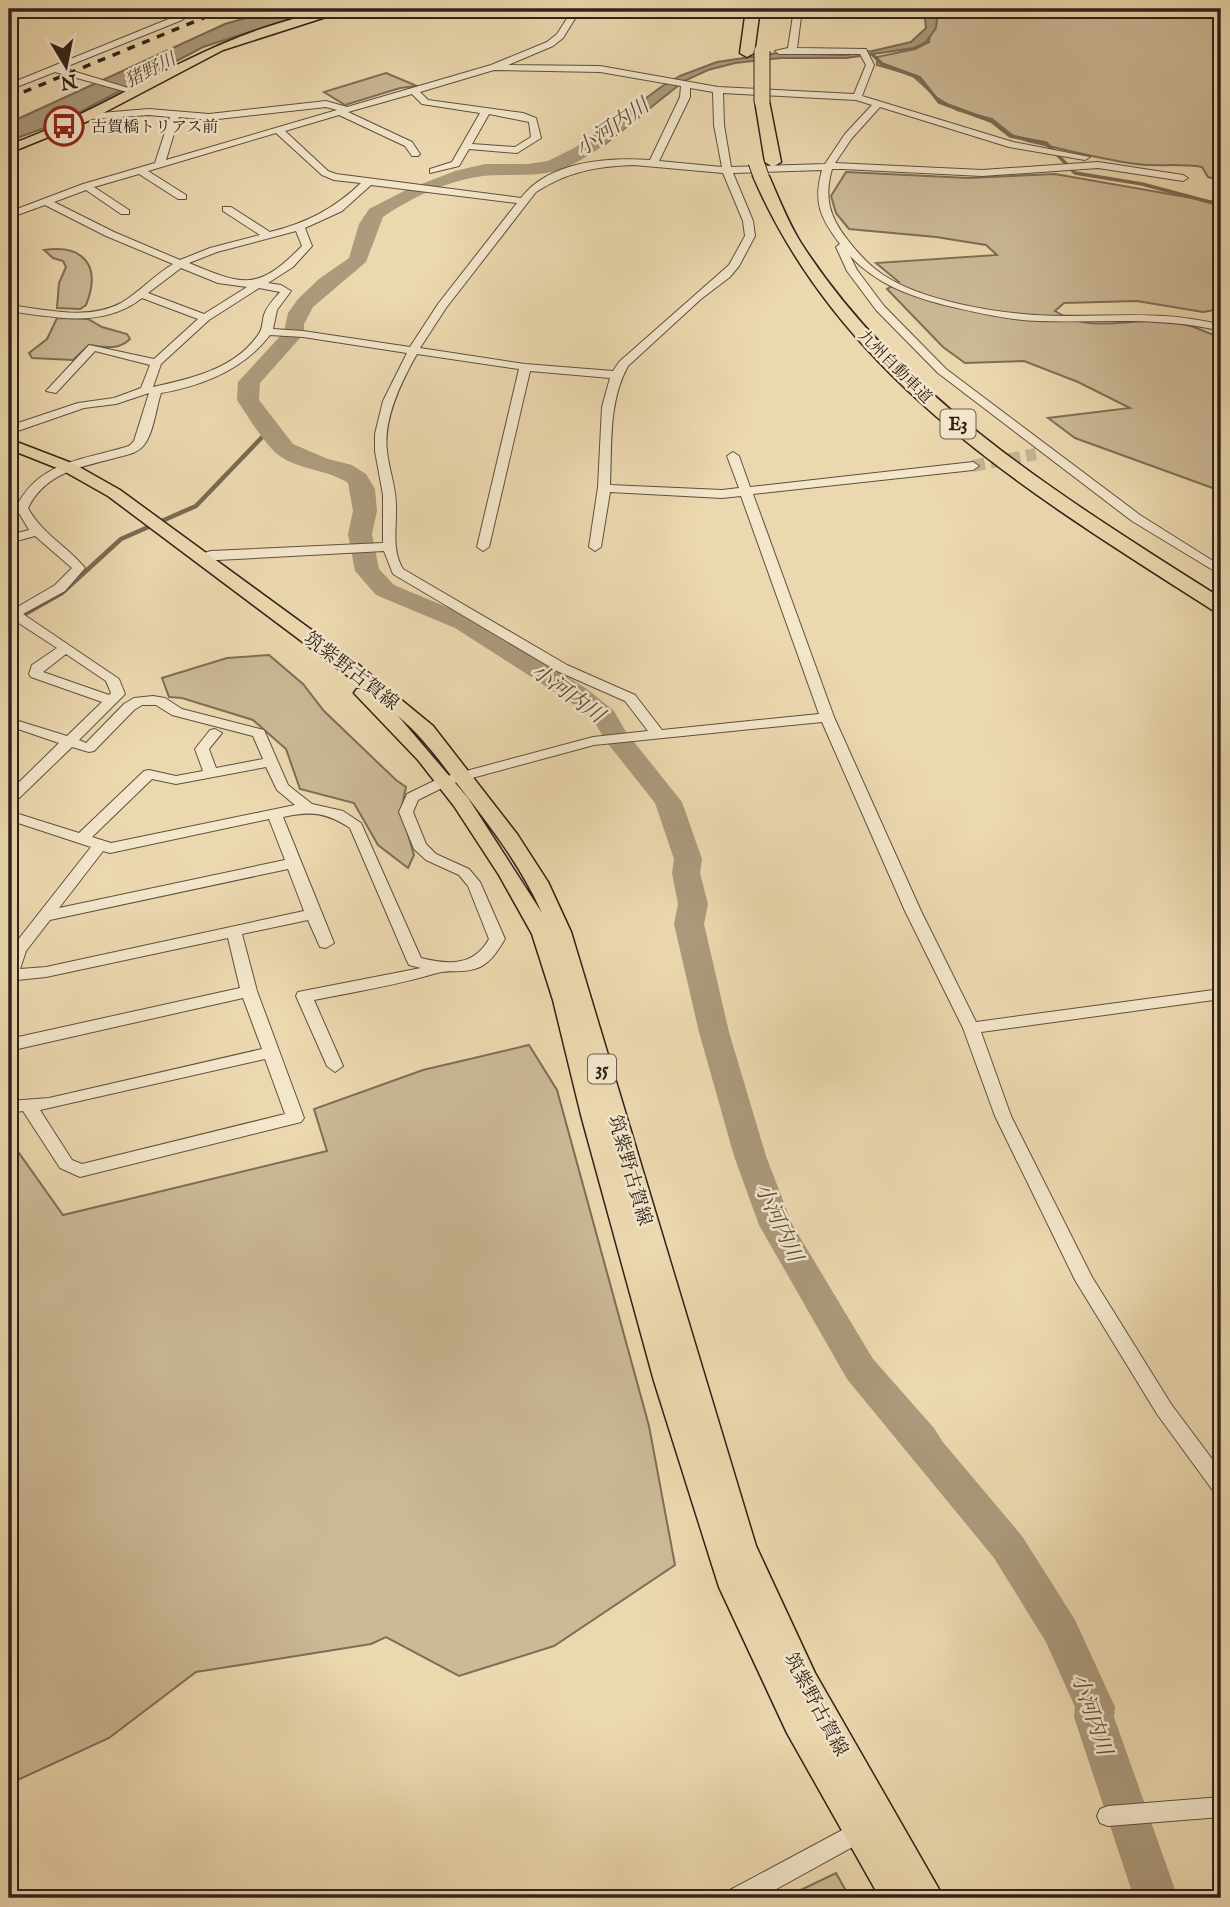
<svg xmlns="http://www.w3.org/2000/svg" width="1230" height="1907" viewBox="0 0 1230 1907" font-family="'IM FELL English','Noto Serif JP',serif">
	<rect width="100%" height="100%" fill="#ecd8af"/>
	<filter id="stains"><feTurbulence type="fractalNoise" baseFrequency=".00286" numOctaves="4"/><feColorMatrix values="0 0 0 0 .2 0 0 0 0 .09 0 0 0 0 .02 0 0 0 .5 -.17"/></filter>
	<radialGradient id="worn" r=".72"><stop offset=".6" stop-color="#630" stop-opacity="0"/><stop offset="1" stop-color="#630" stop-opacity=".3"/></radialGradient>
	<g fill="#ccb996" stroke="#7d6e58" stroke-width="2">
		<path d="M934 9H1221V180L1208 177 1202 167C1179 163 1158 167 1136 164 1099 159 1063 149 1027 141L1012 135 992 119 957 110 936 97 912 75 877 65V57L915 49 929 42Z"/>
		<path d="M386 73 417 86 400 88 345 105 324 92Z"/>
		<path d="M846 172 968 178 1055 174 1221 203V309L1203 312 1137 301 1064 303 1055 311C1090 334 1128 318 1168 321 1188 323 1203 331 1221 338V491L1075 438 1048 418 1130 408 1078 382 1024 361 965 363 943 347 887 289 899 282 876 263 997 255 986 245 936 237 849 229 836 213 831 196Z"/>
		<path d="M44 250C86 244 101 268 86 305L80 309 57 308 59 283 66 267 63 261 53 258Z"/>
		<path d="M57 318 88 319 102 327 127 334 130 339C118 351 104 347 89 345L73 360 32 358 29 353 47 339Z"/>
		<path d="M269 655 303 684 324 711 396 780 406 787 401 811 414 855 408 868 378 845 354 803 300 789 286 749 253 720 182 698 169 697 162 678 227 658Z"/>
		<path d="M529 1045 557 1090 649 1426 675 1565 554 1646 459 1676 386 1637 371 1644 196 1672 109 1738 9 1784V1139L63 1215 327 1151 314 1109 423 1070Z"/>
		<path d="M836 1873 850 1898H784Z"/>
	</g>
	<g fill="#ab9a7c" stroke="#796a54" stroke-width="2">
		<path d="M278 9H320L203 47 63 121 9 141V123L225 24Z"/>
		<path d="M924 9H938L936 28 926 42 914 48 846 58H781L735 63 708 70 684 81 605 144H584L661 87 680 76 717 62 778 53 845 55 872 51 911 42 926 28Z"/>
	</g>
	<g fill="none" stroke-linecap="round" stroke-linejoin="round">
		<path stroke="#796a54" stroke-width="3.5" d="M872 54 882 64 920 78 939 102 991 121 1010 136 1046 143 1075 173 1142 184 1221 205"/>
		<path stroke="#796a54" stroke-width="4.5" d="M9 623 62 593 121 539 196 506 269 430"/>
		<path fill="#ab9a7c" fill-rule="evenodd" d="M625 114 634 119 631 123C609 141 586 161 558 170 533 178 509 173 483 176 449 180 410 198 383 217L366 262 313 307 304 324V333L301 337 260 383 259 400 293 444 328 459 352 465 366 474 375 489 377 511 372 534 379 569 394 585 473 618 587 689 614 711 626 732 682 802 702 859 700 873 708 904 704 924 729 1032 766 1156 792 1224 873 1359 934 1428 942 1441 1022 1536 1075 1620 1115 1707 1114 1717 1178 1898H1134L1074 1717 1075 1707 1046 1642 994 1558 847 1379 759 1225 734 1156 699 1032 674 924 678 904 672 873 674 859 655 803 605 740 594 721 569 701 455 628 376 595 355 571 348 534 353 511 348 483C327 469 297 470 277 454 264 443 247 415 237 400L238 382 284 332 288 313 298 299 319 279 349 258 359 224 369 209 406 190 455 171 485 164H528L548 161 576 147 619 115Z"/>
		<path stroke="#c6b491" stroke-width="12" stroke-dasharray="12 6" stroke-linecap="butt" d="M973 466 1036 454"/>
		<g stroke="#5e503e" stroke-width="2">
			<g id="minor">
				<path d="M188 9H198L182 20 63 68 138 91V95L55 72 9 90V84L176 16Z"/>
				<path d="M573 9H581L563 38 553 46 508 65 600 66 718 87 854 94 866 65 860 54H779L775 51 788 48 794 9H802L797 48 866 49 874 65 862 96 1013 142 1090 157 1085 160 1009 147 880 107 852 138 835 163 982 170 1098 162 1183 175 1188 178 1183 181 1098 168 982 176 843 169H832C824 197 829 216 847 239 857 252 870 267 885 276 922 300 990 312 1035 315 1099 319 1157 308 1221 325V331C1160 316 1101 323 1039 321 1007 320 974 312 944 305 907 295 877 284 850 256L857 270 884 306 946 369 1140 515 1221 566V575L1132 521 938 373 876 310 847 271 836 247 840 244C820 218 813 202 822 170L733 173 753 221 755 236 739 266 730 277 701 299 628 366C608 402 612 445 610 485L722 490 739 488 727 456 733 452 739 456 750 487 973 462 979 466 973 470 753 494 834 717 921 911 976 1022 1221 989V999L981 1032 1011 1116 1092 1277 1171 1404 1221 1471V1494L1214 1492 1157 1414 1075 1280 995 1116 963 1028 905 911 822 722 594 745 450 784 418 800 413 812 426 844 436 854 469 869 480 882 505 939C498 950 492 961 480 967 466 974 451 969 437 973 397 985 355 992 314 1000L343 1066 335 1072 327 1066 296 996 298 992 421 968 409 965 407 961 350 828C325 812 311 811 283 817L334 943 326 948 320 947 308 920 242 934 257 991 304 1118 301 1122 80 1177 60 1168 23 1111 9 1113V1101L49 1098 262 1049 243 998 9 1051V1039L240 988 228 938 46 977 17 980 15 985 9 986 10 950 91 847 9 820V811L79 833 144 771 149 770 176 776 203 771 195 749 210 730 215 729 222 733 209 749 216 768 263 759 253 736 172 715 156 705H142L134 710 94 751 89 752 72 747 14 803 9 804V792L59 743 9 726V718L67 736 102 702 31 677 29 674 32 665 57 648 14 620 9 621V612L55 585 72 568 35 536 9 543V535L29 530 16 508C38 461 84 460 129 446L134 441 149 393 116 404 84 408 9 434V426L78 403 114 398 141 388 150 365 95 351 56 393 46 391 89 345 154 359 198 319 142 298C103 329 54 317 9 311V305C44 309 88 321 121 303 140 292 154 275 173 264L106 236 45 205 9 218V212L83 184 155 163 170 117 149 115 91 119 88 118V114L149 109 209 114 326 101 347 107 491 65 547 42 557 34ZM494 70 600 72 681 86 680 97 650 160C608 157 549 161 521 198L336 174 328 171 285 131 339 115 405 146 412 156H418L420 154 412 142 348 112 412 94 422 104 480 113 452 162 430 169V173L459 166 469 149 517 153 541 138 536 118 523 113 428 100 420 92ZM690 88 713 92 714 125 722 167 659 161 690 97ZM723 93 856 100 872 105 845 134 825 164 731 167 724 125ZM326 107 337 110 166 160 179 117 209 120ZM489 114 529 122 531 137 515 147 472 144ZM276 133 322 175 334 180 361 183C334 209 306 223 270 232L231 207H223V211L260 235 210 248 180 260 114 232 54 202 86 190 121 214H129V210L94 187 139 174 178 199H186V195L148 171ZM634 165 723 173 743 221 745 236 729 265 619 362 613 371 525 364 420 348 446 308 536 192C567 172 597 166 634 165ZM371 185 517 203 438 304 410 347 303 331 273 329 277 310 291 291 281 285 268 283 293 267 312 246 305 228 342 211ZM296 231 302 246C258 291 244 286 189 263L217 252ZM181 268 218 283 247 287 204 314 148 293ZM259 288 280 292C274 299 267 306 264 315 262 322 263 329 258 335 235 369 190 379 153 387L161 364 209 320ZM270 335 303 337 407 353 383 401 375 434V451L383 495V543L211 551 198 555V561L384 551 393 574 557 671 625 701 648 731 593 737 440 778 407 794 399 812 414 849 426 860 459 875 468 886 489 939C474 966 449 965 421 958L361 823 343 811 312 804 288 785 264 730 182 709 165 698 153 696 134 698 124 704 86 743 79 740 125 694 119 679 23 614 65 591 85 568C67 546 42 534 28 508 45 473 80 467 115 458 125 455 137 454 144 445 154 432 156 408 161 393 202 386 244 369 270 335ZM417 354 519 369 477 547 483 551 489 547 530 371 610 378 602 407 598 487 589 547 595 551 601 547 610 492 722 498 741 496 819 714 662 730 635 695 567 665 403 569C391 549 397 527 396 505 396 487 389 470 387 451 383 419 401 382 417 354ZM66 654 106 681 111 693 109 695 43 672ZM266 767 277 790 295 805 111 843 92 837 152 779 176 784ZM269 819 285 860 59 908 103 851 110 853ZM288 869 304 911 46 967 20 969 26 951 50 920ZM265 1059 285 1114 82 1164 72 1160 40 1110Z"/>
				<path d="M1221 1797V1817L1108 1826 1100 1823 1097 1816 1100 1809 1108 1806Z"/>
				<path d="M859 1821 867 1825 870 1832 867 1839 760 1898H727L730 1890Z"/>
			</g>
		</g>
		<g stroke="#2e2219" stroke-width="3">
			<g id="major">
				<path d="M351 9 223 50 88 121 9 153V145C104 111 185 50 283 22 305 15 327 8 351 9Z"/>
				<path d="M9 439 74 464 120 490 354 661 433 726 517 834 548 882 571 932 756 1546 815 1673 944 1898H880L787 1733 719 1587 654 1381 581 1115 553 1000 532 934 499 875 454 806 418 760 354 693 357 689 364 688 108 496 62 470 9 449ZM398 716C422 736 440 761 459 786 491 827 521 866 542 913L468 798Z"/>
			</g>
		</g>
		<g stroke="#2e2219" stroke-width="3">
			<g id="highway">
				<path d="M746 9H760L754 53 747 57 740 53Z"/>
				<path d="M762 97 769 101 781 162 773 167 765 162 755 101Z"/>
				<path d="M761 171 769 176C779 199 788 222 801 243 903 401 1067 500 1221 598V613L1214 611C1034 496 841 381 753 176Z"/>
			</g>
		</g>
		<use href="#minor" fill="#f3e6cb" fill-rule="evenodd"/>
		<use href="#major" fill="#ecd8af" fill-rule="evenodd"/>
		<use href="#highway" fill="#ecd8af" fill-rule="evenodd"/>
		<path stroke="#2e2219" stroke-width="3.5" stroke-dasharray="8 8" stroke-linecap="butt" d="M9 98 225 9"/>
		<g stroke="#2e2219" stroke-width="17" stroke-linecap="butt">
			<g id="highway-bridge">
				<path d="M762 51V101"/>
				<path d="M756 162 761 176"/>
			</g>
		</g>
		<use href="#highway-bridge" stroke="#ecd8af" stroke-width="15"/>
	</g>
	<defs>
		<g id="bus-ring" transform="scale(2.0125)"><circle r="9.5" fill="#f3e6cb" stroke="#8f2418" stroke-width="1.5"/><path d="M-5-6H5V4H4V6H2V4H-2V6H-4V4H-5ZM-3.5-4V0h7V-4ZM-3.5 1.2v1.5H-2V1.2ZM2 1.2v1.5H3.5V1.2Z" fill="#8f2418"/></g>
	</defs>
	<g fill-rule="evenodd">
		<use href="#bus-ring" x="64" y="126"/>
	</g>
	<g text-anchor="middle" stroke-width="5" stroke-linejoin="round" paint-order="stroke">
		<g font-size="16" fill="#2e2219" stroke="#f3e6cb" text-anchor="start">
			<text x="91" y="132">古賀橋トリアス前</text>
		</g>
		<g font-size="16" fill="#2e2219" stroke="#f3e6cb">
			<text transform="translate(896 366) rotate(45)" y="6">九州自動車道</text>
		</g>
		<g font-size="18" font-style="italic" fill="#5a4c3c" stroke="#f3e6cb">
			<text transform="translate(150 70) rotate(-27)" y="6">猪野川</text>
		</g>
		<g fill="#f3e6cb" stroke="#695d4e" stroke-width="2">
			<rect x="940.5" y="409.5" width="35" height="29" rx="5"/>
			<rect x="588" y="1054.5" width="28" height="29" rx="5"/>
		</g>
		<g font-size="18" font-weight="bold" fill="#2e2219">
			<text x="958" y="430">E3</text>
			<text x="602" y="1075">35</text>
		</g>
		<g font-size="19" fill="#2e2219" stroke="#f3e6cb">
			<text transform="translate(352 670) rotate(38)" y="7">筑紫野古賀線</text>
			<text transform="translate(631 1170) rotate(74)" y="7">筑紫野古賀線</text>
			<text transform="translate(817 1704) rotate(62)" y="7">筑紫野古賀線</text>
		</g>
		<g font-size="21" font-style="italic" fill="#5a4c3c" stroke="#f3e6cb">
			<text transform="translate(612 127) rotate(-35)" y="7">小河内川</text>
			<text transform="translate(568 693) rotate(36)" y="7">小河内川</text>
			<text transform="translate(779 1222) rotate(65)" y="7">小河内川</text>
			<text transform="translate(1092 1714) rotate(71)" y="7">小河内川</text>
		</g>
	</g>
	<rect width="1230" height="1907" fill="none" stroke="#ecd8af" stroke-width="35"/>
	<rect x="10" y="10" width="1209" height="1886" fill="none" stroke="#2e2219" stroke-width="3.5"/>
	<rect x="18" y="18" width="1195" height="1872" fill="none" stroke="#2e2219" stroke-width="2"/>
	<g transform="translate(66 66) rotate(170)" stroke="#f3e6cb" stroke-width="5" paint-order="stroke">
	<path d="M0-5L12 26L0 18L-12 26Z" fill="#2e2219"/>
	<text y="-10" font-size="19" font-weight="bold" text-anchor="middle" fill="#2e2219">N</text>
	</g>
	<rect width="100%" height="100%" filter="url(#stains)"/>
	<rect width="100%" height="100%" fill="url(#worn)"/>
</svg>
